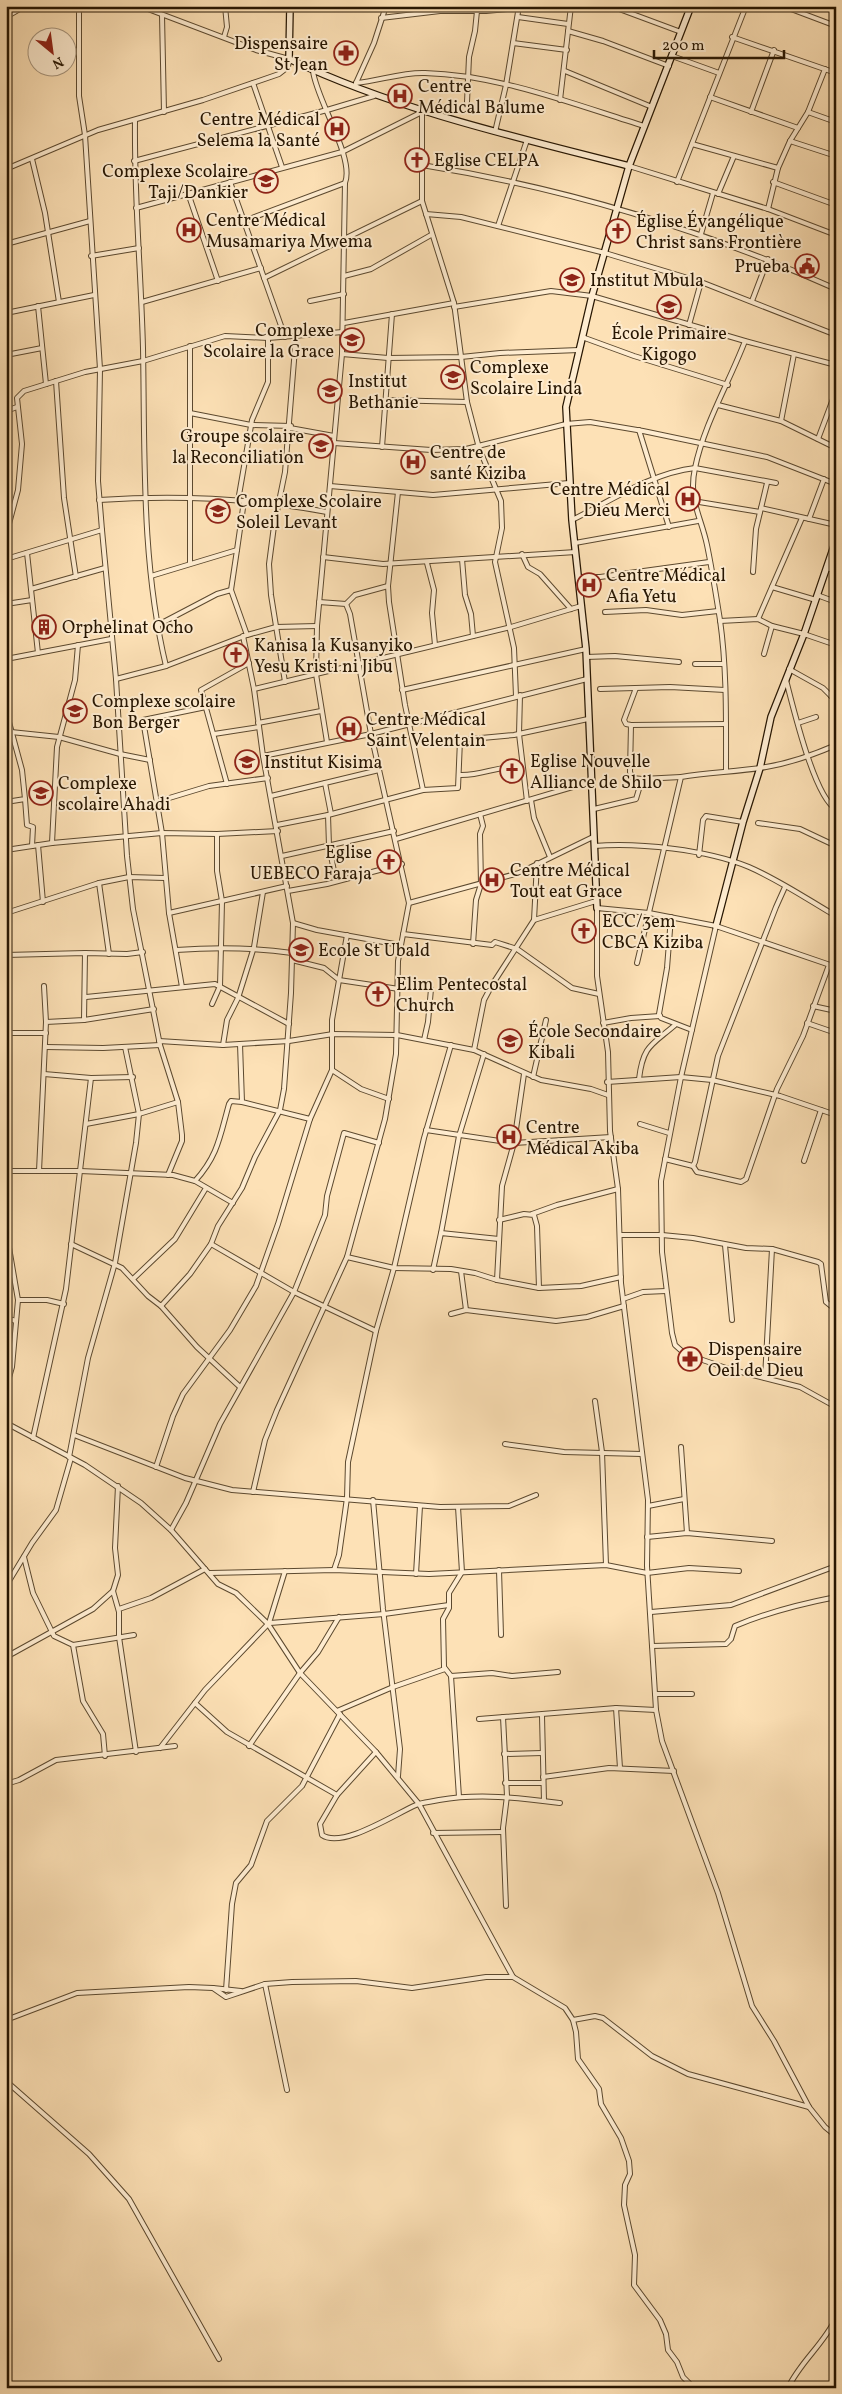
<svg xmlns="http://www.w3.org/2000/svg" width="842" height="2394" viewBox="0 0 842 2394" font-family="Vollkorn,serif">
	<rect width="100%" height="100%" fill="#fde1b6"/>
	<filter id="stains"><feTurbulence type="fractalNoise" baseFrequency=".004" numOctaves="4"/><feColorMatrix values="0 0 0 0 .2 0 0 0 0 .09 0 0 0 0 .02 0 0 0 .5 -.17"/></filter>
	<radialGradient id="worn" r=".72"><stop offset=".6" stop-color="#630" stop-opacity="0"/><stop offset="1" stop-color="#630" stop-opacity=".3"/></radialGradient>
	<g fill="none" stroke-linecap="round" stroke-linejoin="round">
		<g stroke="#5c492f" stroke-width="6">
			<g id="street">
				<path d="M611 6 681 32"/>
				<path d="M783 6 836 26"/>
				<path d="M162 15 164 112"/>
				<path d="M6 17 25 6"/>
				<path d="M518 17 568 24"/>
				<path d="M381 18 440 11H486L519 8"/>
				<path d="M568 31 603 41 669 66"/>
				<path d="M224 37 227 27 225 6"/>
				<path d="M732 37 836 73"/>
				<path d="M513 43 567 50"/>
				<path d="M672 56 719 73"/>
				<path d="M313 71C316 99 355 158 345 183L342 354 317 626 316 674 327 742"/>
				<path d="M565 71 652 107"/>
				<path d="M253 83 282 167"/>
				<path d="M356 83C379 81 402 72 425 73 500 75 573 104 644 126"/>
				<path d="M356 83 374 43 386 6"/>
				<path d="M710 97 798 128"/>
				<path d="M6 98 8 16"/>
				<path d="M560 100 571 6"/>
				<path d="M467 102 469 57 475 31 477 11"/>
				<path d="M422 109V201L454 303 467 402 479 448 501 501 502 528 495 562 514 648 516 696"/>
				<path d="M751 112 774 50"/>
				<path d="M808 112 836 122"/>
				<path d="M135 121C134 197 141 272 143 348 145 454 141 562 166 666"/>
				<path d="M495 132 506 85 519 6"/>
				<path d="M790 141 836 156"/>
				<path d="M692 144 778 168"/>
				<path d="M32 159 45 213 59 302"/>
				<path d="M134 161 327 110 374 96"/>
				<path d="M422 165C565 188 704 230 836 289"/>
				<path d="M629 166 768 209 836 235"/>
				<path d="M6 169 98 130 203 100 279 74 288 67 289 59 256 50 140 6"/>
				<path d="M230 182 285 337"/>
				<path d="M677 182 746 6"/>
				<path d="M773 182 836 205"/>
				<path d="M188 193 218 281"/>
				<path d="M718 194 734 156"/>
				<path d="M136 208 342 152 422 112"/>
				<path d="M768 209 778 168 790 141 808 112 825 69"/>
				<path d="M426 214 461 217 605 253 701 282 836 335"/>
				<path d="M244 221 345 183"/>
				<path d="M498 226 527 140"/>
				<path d="M701 234 713 193"/>
				<path d="M6 244 90 221"/>
				<path d="M91 256 139 248"/>
				<path d="M344 276 371 269 431 235"/>
				<path d="M264 278 422 201"/>
				<path d="M310 301 344 294"/>
				<path d="M752 301 768 259"/>
				<path d="M142 302 261 268"/>
				<path d="M38 306 46 384"/>
				<path d="M454 307 551 291 592 296 745 341 836 365"/>
				<path d="M6 313 94 295"/>
				<path d="M344 323 454 303"/>
				<path d="M689 325 701 282"/>
				<path d="M582 337 634 356 728 385"/>
				<path d="M342 354 388 358 461 357 500 353 579 350"/>
				<path d="M6 355 42 348"/>
				<path d="M56 381 64 498 76 577"/>
				<path d="M385 400 467 402"/>
				<path d="M718 405 781 421 836 448"/>
				<path d="M6 411 17 407"/>
				<path d="M190 413 251 425 291 426"/>
				<path d="M781 421 794 354"/>
				<path d="M290 428 334 436"/>
				<path d="M639 430 669 527"/>
				<path d="M818 439 836 391"/>
				<path d="M334 443 431 450 466 449 566 424 590 422 643 431 767 457 836 484"/>
				<path d="M382 447 392 314"/>
				<path d="M330 486 433 495 569 483"/>
				<path d="M99 500C175 495 252 498 327 512"/>
				<path d="M238 501 252 420 268 382V338"/>
				<path d="M693 501 760 512"/>
				<path d="M761 508 836 525"/>
				<path d="M809 519 824 479"/>
				<path d="M572 520C611 501 651 473 695 468L776 483"/>
				<path d="M102 530 116 679 127 856 133 909 160 1045 178 1102 182 1135V1141L168 1175"/>
				<path d="M6 535 18 490 22 444 17 398 24 391 85 372 143 361 225 336 268 338 343 332"/>
				<path d="M575 543 698 521"/>
				<path d="M27 553 38 653"/>
				<path d="M522 554 528 567 540 574 571 609"/>
				<path d="M323 557 383 564 576 552"/>
				<path d="M6 559 102 530 98 481 100 369 85 135 79 96V6"/>
				<path d="M462 559 465 595 471 614 473 636"/>
				<path d="M190 563V346"/>
				<path d="M427 563 434 590 432 613 435 645"/>
				<path d="M827 568 836 571"/>
				<path d="M753 572 756 529 767 483"/>
				<path d="M151 576 237 550 244 501"/>
				<path d="M578 577H600L709 562"/>
				<path d="M772 587 816 600"/>
				<path d="M31 589 105 568"/>
				<path d="M231 590 237 550"/>
				<path d="M817 595 836 602"/>
				<path d="M6 604 32 600"/>
				<path d="M346 604 355 595 388 586"/>
				<path d="M605 612 646 610 682 615 718 611"/>
				<path d="M758 619 802 518"/>
				<path d="M720 621 758 619 772 626 804 634 836 645"/>
				<path d="M156 626 217 594 231 590 247 635"/>
				<path d="M764 654 772 626"/>
				<path d="M586 657 615 656 679 662"/>
				<path d="M6 659 111 639"/>
				<path d="M695 664H724"/>
				<path d="M789 669 823 688 836 701"/>
				<path d="M116 679 166 666 247 635 276 627 317 626"/>
				<path d="M786 680C793 706 814 797 836 809"/>
				<path d="M285 682 271 595 269 564 274 526 285 472 296 336"/>
				<path d="M636 688 624 720 626 724 631 725 630 772 633 778 642 779"/>
				<path d="M254 689 511 627 581 606"/>
				<path d="M600 689 670 687 725 690"/>
				<path d="M402 690 586 649"/>
				<path d="M520 695 519 734 527 801"/>
				<path d="M831 696 836 686"/>
				<path d="M6 711 22 770 25 799 6 802"/>
				<path d="M258 723 321 711"/>
				<path d="M798 723 816 717"/>
				<path d="M631 725 726 724"/>
				<path d="M11 732 59 737 120 754 150 760"/>
				<path d="M214 734 259 727"/>
				<path d="M447 744 460 740 514 735 588 719"/>
				<path d="M263 756 371 734 587 679"/>
				<path d="M726 771C726 721 727 669 720 620 716 595 712 569 707 545 701 516 688 500 695 468 704 424 729 383 745 341"/>
				<path d="M459 775C484 776 496 765 522 767"/>
				<path d="M325 783 331 814"/>
				<path d="M227 784 201 690 249 663"/>
				<path d="M423 790 458 788 460 740"/>
				<path d="M271 796 379 770"/>
				<path d="M25 799 27 825 33 827 32 846"/>
				<path d="M531 800 534 818 550 857"/>
				<path d="M156 802 209 786 268 778"/>
				<path d="M594 809 636 799 642 779 681 777"/>
				<path d="M328 815 329 846 336 881"/>
				<path d="M758 823 800 829 836 846"/>
				<path d="M277 825 328 815 423 790 405 705 389 602 388 586 398 492"/>
				<path d="M396 839 593 781"/>
				<path d="M52 843 57 747 75 680 78 645"/>
				<path d="M38 845 43 902"/>
				<path d="M594 846C638 842 708 850 749 867 779 880 807 899 836 916"/>
				<path d="M6 850 52 843 162 833 217 834 278 831"/>
				<path d="M699 855 703 820 706 816 743 822"/>
				<path d="M282 856 394 831"/>
				<path d="M99 883 109 954"/>
				<path d="M288 891 327 884 402 864"/>
				<path d="M409 903 519 873 593 837"/>
				<path d="M6 913 99 883 129 877 165 878"/>
				<path d="M169 913 287 886"/>
				<path d="M671 917 667 968 659 1014 661 1018 692 1030"/>
				<path d="M534 920 537 863"/>
				<path d="M293 923 317 930 400 945"/>
				<path d="M716 926 681 1077 661 1181 662 1252 672 1333 675 1345 685 1354 729 1369 800 1387 836 1407"/>
				<path d="M403 934 492 945 495 942 517 949 572 988 599 994"/>
				<path d="M347 935 332 1020V1070L361 1089 389 1099"/>
				<path d="M473 944 476 900 481 884 480 834 483 826 480 814"/>
				<path d="M176 950C217 947 251 947 292 953"/>
				<path d="M6 955 85 953 127 954 143 952"/>
				<path d="M292 960 324 968 339 980 399 989"/>
				<path d="M637 963 681 777C709 772 738 772 766 767 790 763 813 755 836 745"/>
				<path d="M836 967 716 926 649 913 597 908V976L608 1052 610 1131 618 1189 621 1283 648 1500 647 1566 656 1710 662 1741 718 1893 752 2006 774 2041 809 2107 825 2127 836 2136"/>
				<path d="M44 986 46 1022"/>
				<path d="M182 987 169 913 162 833 143 720 206 707"/>
				<path d="M86 997 215 984 289 1024"/>
				<path d="M212 1004 220 986 221 946 222 901 217 871V834"/>
				<path d="M813 1006 836 1011"/>
				<path d="M84 1020 85 953"/>
				<path d="M603 1023 631 1018 660 1016"/>
				<path d="M807 1023 836 1033"/>
				<path d="M6 1033H46"/>
				<path d="M424 1040 428 1022 431 989"/>
				<path d="M159 1041 223 1045 289 1041 333 1034 397 1035 474 1050 541 1080 591 1089 608 1095"/>
				<path d="M240 1044 242 1102 310 1119"/>
				<path d="M223 1045 227 1020 238 998 254 947 263 892"/>
				<path d="M46 1047 103 1048 160 1045"/>
				<path d="M474 1050 484 1000 492 985 534 920 596 901"/>
				<path d="M44 1074 91 1078 133 1077"/>
				<path d="M533 1077 546 1020"/>
				<path d="M639 1079C643 1045 652 1045 675 1025"/>
				<path d="M607 1082 681 1077 712 1080 780 1096 836 1115"/>
				<path d="M86 1124 139 1114 178 1102"/>
				<path d="M640 1124 669 1133"/>
				<path d="M426 1130 514 1143 611 1137"/>
				<path d="M665 1159 693 1166 695 1162 718 1056 776 907 785 887"/>
				<path d="M804 1161 821 1110"/>
				<path d="M693 1166 697 1172 702 1173 741 1182 746 1179 777 1089 803 1036 829 965"/>
				<path d="M6 1171H80L173 1175 195 1181C218 1156 220 1136 229 1104L231 1101 242 1102"/>
				<path d="M39 1171 46 1022 84 1020 154 1009"/>
				<path d="M195 1181 233 1203"/>
				<path d="M532 1214 557 1205 618 1189"/>
				<path d="M499 1220 524 1214 534 1215 537 1226 539 1288"/>
				<path d="M6 1230 18 1300"/>
				<path d="M441 1233 459 1136 484 1054"/>
				<path d="M620 1235H662L693 1238 746 1248 772 1249 818 1262 821 1264 826 1302 836 1310"/>
				<path d="M71 1244 122 1268 148 1296 161 1306 190 1274 211 1244 218 1226 242 1188 255 1157 280 1110 284 1089 291 993 293 923 263 756 254 689 243 636"/>
				<path d="M211 1244 294 1292 376 1331"/>
				<path d="M725 1245 732 1320"/>
				<path d="M347 1257 394 1268 451 1269 475 1273 497 1280 539 1288 581 1286 621 1277"/>
				<path d="M433 1270 441 1233 499 1239"/>
				<path d="M461 1271 466 1310"/>
				<path d="M133 1279 175 1239 206 1188"/>
				<path d="M497 1280 502 1186 514 1143 524 1074"/>
				<path d="M623 1299 643 1292 666 1291"/>
				<path d="M161 1306 197 1347 240 1387"/>
				<path d="M451 1314 466 1310 556 1321 587 1317 624 1306"/>
				<path d="M6 1318 16 1321"/>
				<path d="M765 1378 772 1249"/>
				<path d="M6 1388 12 1367 18 1300H47L64 1304"/>
				<path d="M595 1401 602 1452 606 1565"/>
				<path d="M6 1423 85 1465 141 1503 171 1530 218 1584 236 1593 268 1624 300 1673 376 1752 419 1804 513 1977 565 2008 573 2020 576 2032 578 2059 599 2089 601 2104 621 2138 629 2161 630 2174 625 2185 624 2205 635 2255 634 2285 660 2320 666 2334 668 2350 677 2362 683 2377 694 2388"/>
				<path d="M74 1435 185 1478 232 1490 440 1507 509 1506 536 1495"/>
				<path d="M33 1438 66 1289 91 1078"/>
				<path d="M505 1444 564 1452 642 1454"/>
				<path d="M681 1447 687 1533"/>
				<path d="M69 1457 88 1358 115 1263 136 1143 139 1114 125 1047"/>
				<path d="M156 1467 173 1416 183 1394 230 1330 256 1286 278 1224 310 1119 332 1070"/>
				<path d="M253 1492 265 1440 277 1410 347 1257 385 1119 396 1054 398 961 409 903 371 734 350 614 346 604 319 602"/>
				<path d="M373 1500 383 1609 400 1749 398 1776"/>
				<path d="M648 1506 684 1499"/>
				<path d="M458 1507 462 1572 449 1593V1608L443 1619 444 1667 451 1676 459 1797"/>
				<path d="M171 1530 186 1503 220 1424 294 1292 325 1215 327 1196 344 1133 379 1143"/>
				<path d="M647 1537 687 1533 772 1541"/>
				<path d="M24 1557 33 1593 54 1636 73 1645 83 1701 103 1734 105 1756"/>
				<path d="M334 1570 339 1555 347 1498 348 1462 376 1331 394 1268 424 1138 451 1045"/>
				<path d="M499 1570 501 1635"/>
				<path d="M210 1573 334 1570 429 1574 606 1565 647 1573 689 1568 739 1571"/>
				<path d="M416 1574 420 1506"/>
				<path d="M6 1586 32 1543 56 1510 71 1458"/>
				<path d="M113 1591 119 1612V1637L136 1752"/>
				<path d="M119 1609 151 1598 205 1569"/>
				<path d="M651 1612 731 1605 836 1566"/>
				<path d="M270 1623 384 1614 449 1605"/>
				<path d="M73 1645 134 1635"/>
				<path d="M652 1646 726 1644 731 1639 735 1626C768 1612 800 1604 836 1597"/>
				<path d="M6 1657 93 1609 113 1591 118 1575 115 1548 118 1486"/>
				<path d="M451 1676 492 1673 512 1676 558 1672"/>
				<path d="M655 1694H692"/>
				<path d="M195 1703 227 1732 337 1795"/>
				<path d="M616 1708 620 1768"/>
				<path d="M337 1711 393 1687 445 1669"/>
				<path d="M542 1716 544 1801"/>
				<path d="M503 1717 507 1796 503 1828 506 1906"/>
				<path d="M479 1719 616 1708 656 1710"/>
				<path d="M249 1746 300 1673 318 1652 339 1617"/>
				<path d="M160 1748 205 1690 269 1623 285 1571"/>
				<path d="M376 1752 337 1795 320 1824 322 1835C342 1849 395 1814 416 1805 423 1802 431 1802 439 1800 480 1793 519 1798 560 1803"/>
				<path d="M504 1754 542 1753"/>
				<path d="M543 1777 609 1768 674 1771"/>
				<path d="M505 1783H543"/>
				<path d="M6 1784 19 1780 56 1760 175 1746"/>
				<path d="M433 1833 503 1832"/>
				<path d="M265 1984 287 2090"/>
				<path d="M213 1988 241 1991"/>
				<path d="M226 1990 232 1904 236 1883 251 1865 267 1821 302 1786 340 1714"/>
				<path d="M6 2020 77 1993 189 1987 213 1988 226 1997 265 1984 292 1982 356 1981 412 1988 486 1977H513"/>
				<path d="M573 2020 595 2016 603 2018 652 2056 688 2074 809 2107"/>
				<path d="M6 2081 89 2154 129 2199 219 2359"/>
				<path d="M788 2388C800 2362 824 2344 836 2318"/>
			</g>
		</g>
		<g stroke="#271602" stroke-width="8">
			<g id="secondary">
				<path d="M290 6 289 59C397 110 515 137 629 166"/>
				<path d="M597 908 586 649 572 520 566 407 592 296 629 166 691 6"/>
				<path d="M716 926 743 822 760 768 771 717 804 634 836 540"/>
			</g>
		</g>
		<use href="#street" stroke="#feecd0" stroke-width="4"/>
		<use href="#secondary" stroke="#feecd0" stroke-width="5.5"/>
	</g>
	<defs>
		<g id="pharmacy-ring" transform="scale(1.25)"><circle r="9.5" fill="#feecd0" stroke="#8f2418" stroke-width="1.5"/><path d="M-2-6h4v4h4v4h-4v4h-4v-4h-4v-4h4Z" fill="#8f2418"/></g>
		<g id="hospital-ring" transform="scale(1.25)"><circle r="9.5" fill="#feecd0" stroke="#8f2418" stroke-width="1.5"/><path d="M-5-5h3v3.5h4V-5h3V5h-3V1.5h-4V5h-3Z" fill="#8f2418"/></g>
		<g id="church-ring" transform="scale(1.25)"><circle r="9.5" fill="#feecd0" stroke="#8f2418" stroke-width="1.5"/><path d="M-1.2-6h2.4v3.5h3.3v2.4h-3.3V6h-2.4V-.1h-3.3v-2.4h3.3Z" fill="#8f2418"/></g>
		<g id="school-ring" transform="scale(1.25)"><circle r="9.5" fill="#feecd0" stroke="#8f2418" stroke-width="1.5"/><path d="M0-5L7-2L0 1L-7-2ZM-4 1L0 2.5L4 1V4Q0 6-4 4Z" fill="#8f2418"/></g>
		<g id="civic-ring" transform="scale(1.25)"><circle r="9.5" fill="#feecd0" stroke="#8f2418" stroke-width="1.5"/><path d="M-.6-6.5H3V-4.5H.6V-3L4-1V1h2V6H-6V1h2V-1L-.6-3ZM-1.2 2.5V6h2.4V2.5Z" fill="#8f2418"/></g>
		<g id="building-ring" transform="scale(1.25)"><circle r="9.5" fill="#feecd0" stroke="#8f2418" stroke-width="1.5"/><path d="M-4-6H4V6H1V3H-1V6H-4ZM-2.5-4.3h1.7v1.8h-1.7ZM.8-4.3h1.7v1.8H.8ZM-2.5-1h1.7V.8h-1.7ZM.8-1h1.7V.8H.8Z" fill="#8f2418"/></g>
	</defs>
	<g fill-rule="evenodd">
		<use href="#pharmacy-ring" x="346" y="53"/>
		<use href="#hospital-ring" x="400" y="96"/>
		<use href="#hospital-ring" x="337" y="129"/>
		<use href="#church-ring" x="417" y="160"/>
		<use href="#school-ring" x="266" y="181"/>
		<use href="#hospital-ring" x="189" y="230"/>
		<use href="#church-ring" x="618" y="231"/>
		<use href="#civic-ring" x="807" y="266"/>
		<use href="#school-ring" x="572" y="280"/>
		<use href="#school-ring" x="669" y="307"/>
		<use href="#school-ring" x="352" y="340"/>
		<use href="#school-ring" x="453" y="377"/>
		<use href="#school-ring" x="330" y="391"/>
		<use href="#school-ring" x="321" y="446"/>
		<use href="#hospital-ring" x="413" y="462"/>
		<use href="#hospital-ring" x="688" y="499"/>
		<use href="#school-ring" x="218" y="511"/>
		<use href="#hospital-ring" x="589" y="585"/>
		<use href="#building-ring" x="44" y="627"/>
		<use href="#church-ring" x="236" y="655"/>
		<use href="#school-ring" x="75" y="711"/>
		<use href="#hospital-ring" x="349" y="729"/>
		<use href="#school-ring" x="247" y="762"/>
		<use href="#church-ring" x="512" y="771"/>
		<use href="#school-ring" x="41" y="793"/>
		<use href="#church-ring" x="389" y="862"/>
		<use href="#hospital-ring" x="492" y="880"/>
		<use href="#church-ring" x="584" y="931"/>
		<use href="#school-ring" x="301" y="950"/>
		<use href="#church-ring" x="378" y="994"/>
		<use href="#school-ring" x="510" y="1041"/>
		<use href="#hospital-ring" x="509" y="1137"/>
		<use href="#pharmacy-ring" x="690" y="1359"/>
	</g>
	<g text-anchor="middle" stroke-width="4" stroke-linejoin="round" paint-order="stroke">
		<g font-size="18" fill="#271602" stroke="#feecd0" text-anchor="start">
			<text x="328" y="49" text-anchor="end">Dispensaire<tspan x="328" dy="21">St Jean</tspan></text>
			<text x="418" y="92">Centre<tspan x="418" dy="21">Médical Balume</tspan></text>
			<text x="320" y="125" text-anchor="end">Centre Médical<tspan x="320" dy="21">Selema la Santé</tspan></text>
			<text x="434" y="166">Eglise CELPA</text>
			<text x="248" y="177" text-anchor="end">Complexe Scolaire<tspan x="248" dy="21">Taji/Dankier</tspan></text>
			<text x="206" y="226">Centre Médical<tspan x="206" dy="21">Musamariya Mwema</tspan></text>
			<text x="636" y="227">Église Évangélique<tspan x="636" dy="21">Christ sans Frontière</tspan></text>
			<text x="790" y="272" text-anchor="end">Prueba</text>
			<text x="590" y="286">Institut Mbula</text>
			<text x="334" y="336" text-anchor="end">Complexe<tspan x="334" dy="21">Scolaire la Grace</tspan></text>
			<text x="669" y="339" text-anchor="middle">École Primaire<tspan x="669" dy="21">Kigogo</tspan></text>
			<text x="470" y="373">Complexe<tspan x="470" dy="21">Scolaire Linda</tspan></text>
			<text x="348" y="387">Institut<tspan x="348" dy="21">Bethanie</tspan></text>
			<text x="304" y="442" text-anchor="end">Groupe scolaire<tspan x="304" dy="21">la Reconciliation</tspan></text>
			<text x="430" y="458">Centre de<tspan x="430" dy="21">santé Kiziba</tspan></text>
			<text x="670" y="495" text-anchor="end">Centre Médical<tspan x="670" dy="21">Dieu Merci</tspan></text>
			<text x="236" y="507">Complexe Scolaire<tspan x="236" dy="21">Soleil Levant</tspan></text>
			<text x="606" y="581">Centre Médical<tspan x="606" dy="21">Afia Yetu</tspan></text>
			<text x="62" y="633">Orphelinat Ocho</text>
			<text x="254" y="651">Kanisa la Kusanyiko<tspan x="254" dy="21">Yesu Kristi ni Jibu</tspan></text>
			<text x="92" y="707">Complexe scolaire<tspan x="92" dy="21">Bon Berger</tspan></text>
			<text x="366" y="725">Centre Médical<tspan x="366" dy="21">Saint Velentain</tspan></text>
			<text x="530" y="767">Eglise Nouvelle<tspan x="530" dy="21">Alliance de Shilo</tspan></text>
			<text x="264" y="768">Institut Kisima</text>
			<text x="58" y="789">Complexe<tspan x="58" dy="21">scolaire Ahadi</tspan></text>
			<text x="372" y="858" text-anchor="end">Eglise<tspan x="372" dy="21">UEBECO Faraja</tspan></text>
			<text x="510" y="876">Centre Médical<tspan x="510" dy="21">Tout eat Grace</tspan></text>
			<text x="602" y="927">ECC/3em<tspan x="602" dy="21">CBCA Kiziba</tspan></text>
			<text x="318" y="956">Ecole St Ubald</text>
			<text x="396" y="990">Elim Pentecostal<tspan x="396" dy="21">Church</tspan></text>
			<text x="528" y="1037">École Secondaire<tspan x="528" dy="21">Kibali</tspan></text>
			<text x="526" y="1133">Centre<tspan x="526" dy="21">Médical Akiba</tspan></text>
			<text x="708" y="1355">Dispensaire<tspan x="708" dy="21">Oeil de Dieu</tspan></text>
		</g>
	</g>
	<rect width="842" height="2394" fill="none" stroke="#fde1b6" stroke-width="25"/>
	<rect x="8" y="8" width="827" height="2379" fill="none" stroke="#271602" stroke-width="2.5"/>
	<rect x="12" y="12" width="817" height="2369" fill="none" stroke="#271602"/>
	<g transform="translate(52 52) rotate(151)"><circle r="24" fill="#feecd0" stroke="#a8967e"/>
	<path d="M0-4L9 19L0 12L-9 19Z" fill="#8f2418"/>
	<text y="-8" font-size="14" font-weight="bold" text-anchor="middle" fill="#271602">N</text>
	</g>
	<path d="M654 50v8h130v-8" fill="none" stroke="#271602" stroke-width="2.5"/>
	<text x="662" y="50" font-size="15" fill="#271602" stroke="#feecd0" stroke-width="4" paint-order="stroke">200 m</text>
	<rect width="100%" height="100%" filter="url(#stains)"/>
	<rect width="100%" height="100%" fill="url(#worn)"/>
</svg>
